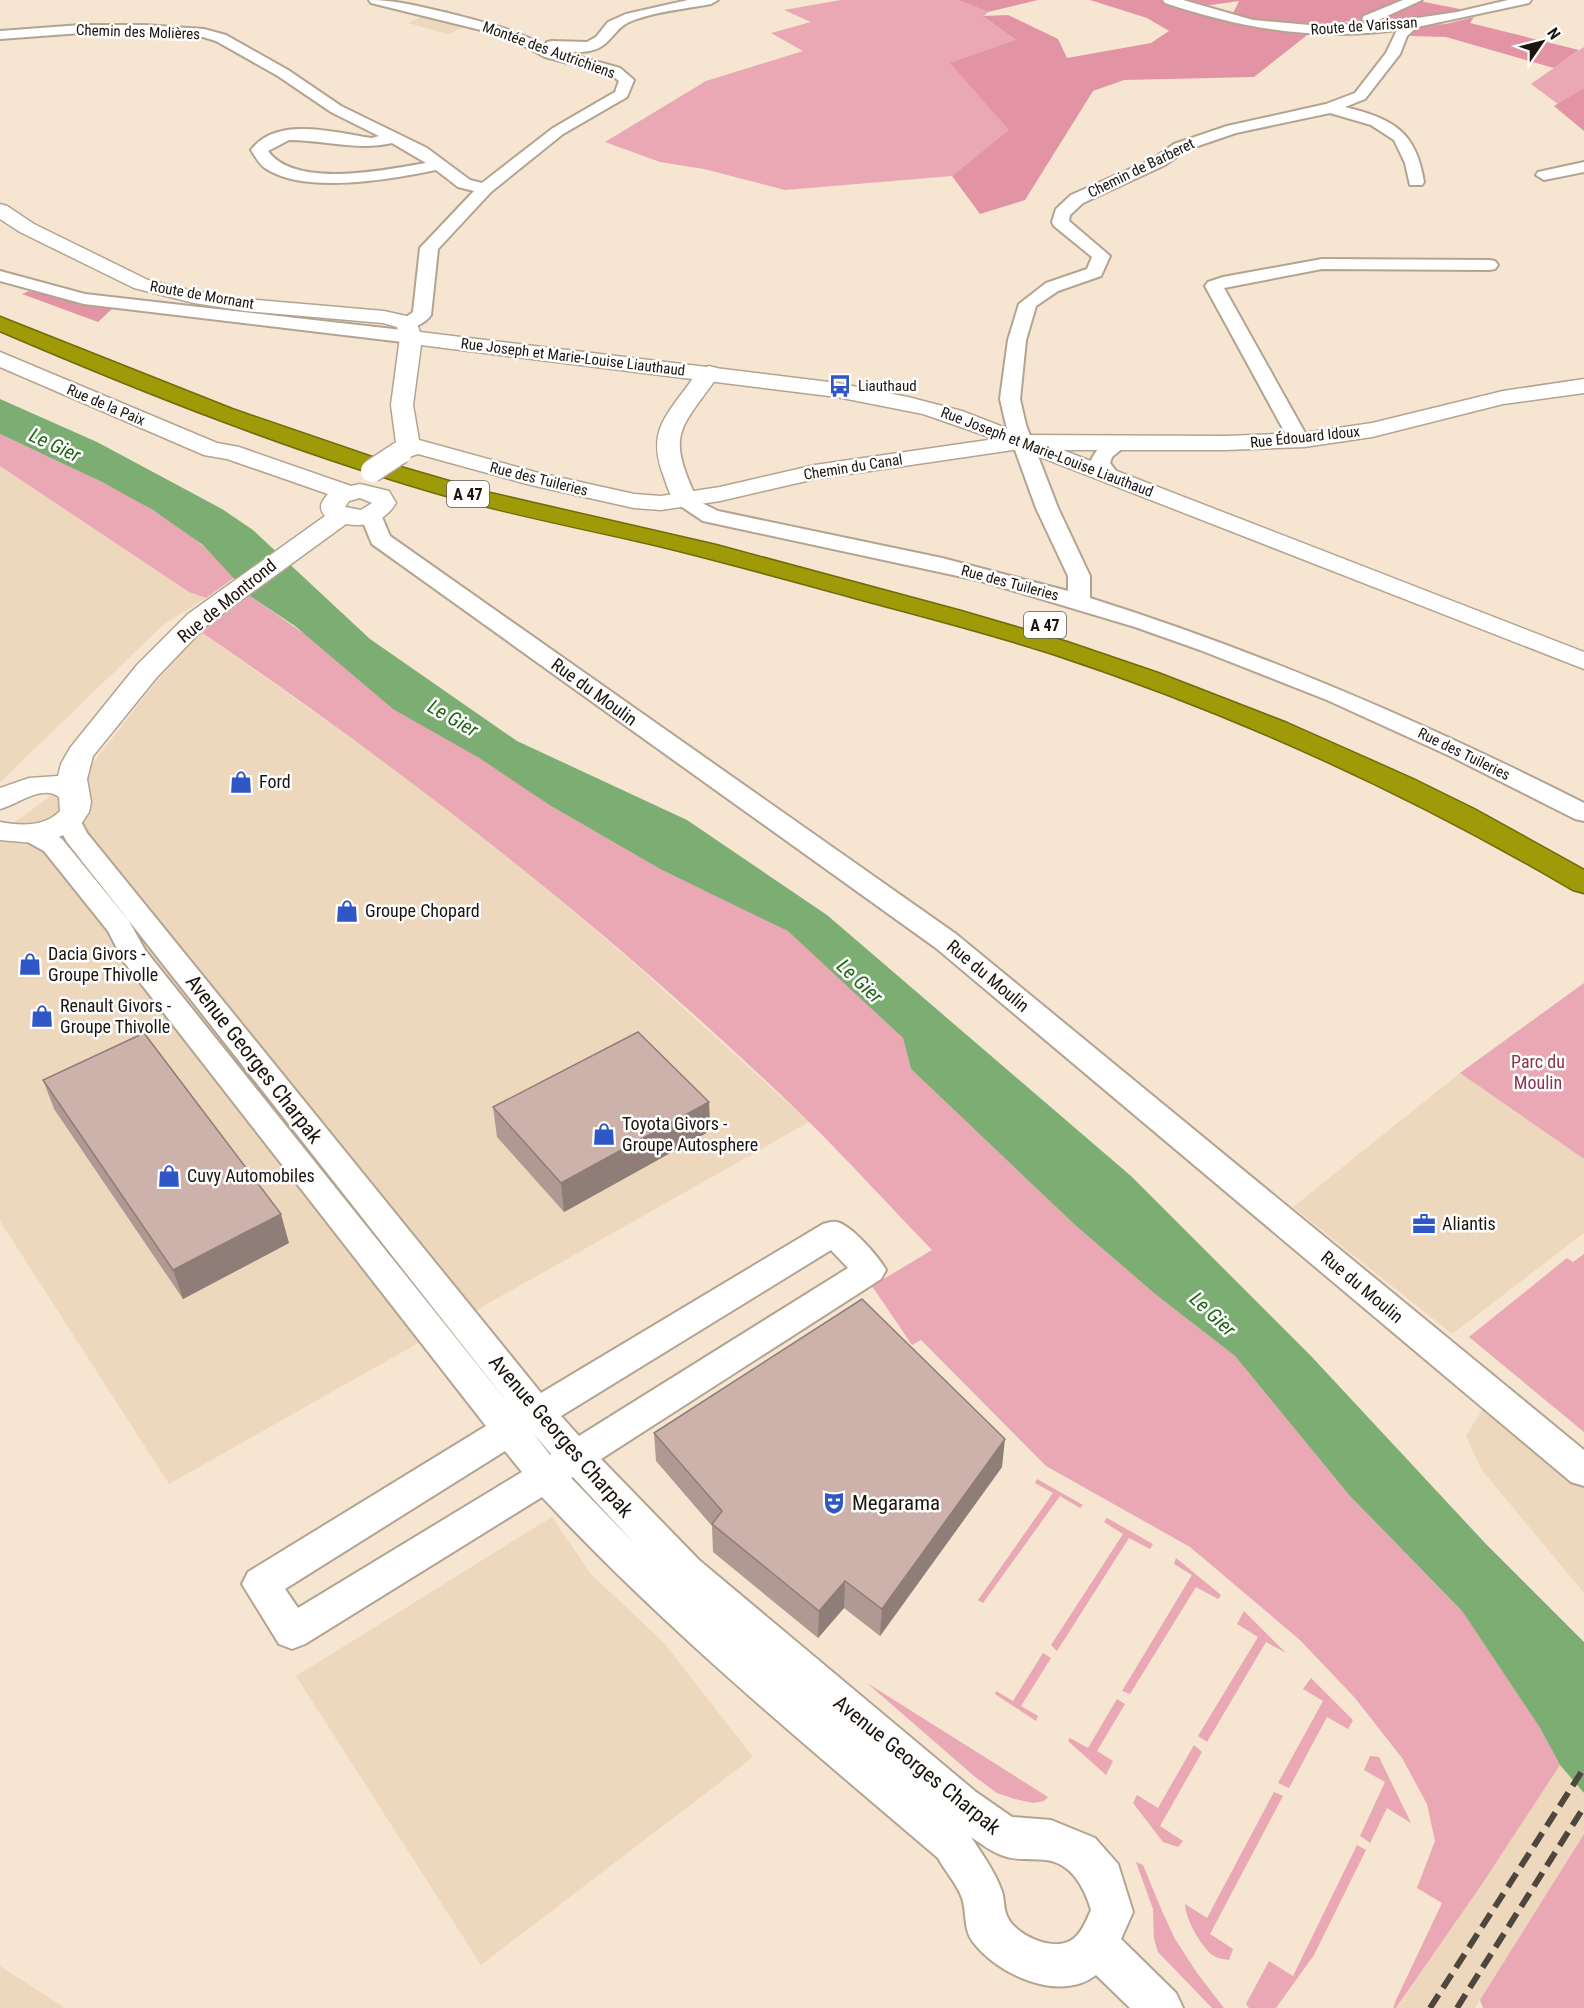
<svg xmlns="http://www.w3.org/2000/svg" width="1584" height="2008" viewBox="0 0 1584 2008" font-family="'Roboto Condensed',sans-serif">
	<rect width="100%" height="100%" fill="#f5e5d1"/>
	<g fill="#edd8be">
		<path d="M424 16 465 27 448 34 408 23Z"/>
		<path d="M0 466 189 592 206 598 163 625 0 782Z"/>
		<path d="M201 632 388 764 536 879 645 973 809 1122 169 1484 0 1221V833L89 768 170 664Z"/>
		<path d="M1460 1073 1584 1159V1233L1452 1334 1293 1207Z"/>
		<path d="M1484 1407 1584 1488V1593L1481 1469 1466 1436Z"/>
		<path d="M552 1517 590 1573 664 1643 753 1757 481 1965 296 1676Z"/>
		<path d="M1560 1765 1584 1793V1834L1475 2008H1397Z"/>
		<path d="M0 1966 65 2008H0Z"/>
	</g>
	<g fill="#e9a8b4">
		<path d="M841 0H958L988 12 983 17 1016 40 1010 130 952 176 785 190 704 169 660 162 605 142 706 81 803 51 771 33 811 22 784 10Z"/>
		<path d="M1584 47V88L1558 104 1531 84Z"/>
		<path d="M0 434C68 467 144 496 202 545 214 554 223 567 234 578L206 598 189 592 0 466Z"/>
		<path d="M250 596 551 806 660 869 788 930 903 1038 911 1069 1075 1225 1155 1294 1235 1356 1349 1495 1462 1611 1540 1728 1560 1765 1482 1884 1396 2008H1393L1396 2000 1442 1903 1417 1888 1435 1841 1427 1804 1402 1758 1355 1698 1300 1640 1190 1547 1046 1466 921 1340 912 1345 872 1286 932 1250C891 1208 851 1163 809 1122 622 940 417 779 201 632Z"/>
		<path d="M1584 983V1159L1460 1073Z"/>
		<path d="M1584 1254V1432L1469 1337 1567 1258 1573 1262Z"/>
		<path d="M1037 1479 1083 1505 1080 1508 1060 1496 983 1603 978 1600 1053 1493 1035 1483Z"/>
		<path d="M1107 1518 1153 1544 1150 1549 1129 1538 1057 1651 1051 1645 1123 1534 1104 1522Z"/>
		<path d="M1176 1558 1221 1595 1218 1599 1196 1587 1130 1694 1122 1691 1192 1575 1174 1564Z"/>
		<path d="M1244 1611 1286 1653 1266 1642 1207 1742 1198 1736 1258 1637 1237 1624Z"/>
		<path d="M1043 1653 1051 1658 1021 1706 1038 1716 1036 1721 995 1694 996 1691 1013 1701Z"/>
		<path d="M1311 1678 1353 1720 1348 1729 1327 1717 1289 1788 1278 1783 1323 1701 1303 1689Z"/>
		<path d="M867 1683 1048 1797 1044 1801 1033 1803 1015 1799 997 1793 974 1776Z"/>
		<path d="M1117 1699 1125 1704 1097 1751 1113 1761 1106 1775 1068 1741 1070 1738 1088 1748Z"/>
		<path d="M1194 1745 1202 1752 1160 1826 1183 1841 1178 1847 1163 1842 1133 1803 1137 1795 1158 1808Z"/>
		<path d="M1370 1756 1379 1757 1411 1823 1387 1808 1370 1843 1360 1836 1385 1782 1364 1770Z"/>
		<path d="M1274 1792 1283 1796 1210 1934 1233 1949 1229 1960C1223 1959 1216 1958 1211 1954 1200 1944 1185 1918 1185 1904L1207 1918Z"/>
		<path d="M1584 1834V2008H1483L1480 2000Z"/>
		<path d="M1357 1845 1366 1850 1314 1955 1276 2008H1249L1246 2004 1269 1961 1293 1976Z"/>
		<path d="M1136 1862 1143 1865 1162 1911 1175 1939 1197 1973 1224 2008H1212L1158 1952 1154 1939 1153 1909Z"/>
	</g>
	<g fill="#e394a4">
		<path d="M958 0H1038L988 12Z"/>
		<path d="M1090 0H1161L1224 20 1268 29 1311 32 1254 77 1124 80 1093 91 1025 200 980 214 952 176 1009 130 950 63 1016 40 982 16 1008 15 1058 39 1067 58 1151 43 1169 31 1147 18Z"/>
		<path d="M1185 0H1414L1465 10 1435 17 1367 25 1349 21 1318 28 1273 24 1232 15 1239 1 1204 6Z"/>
		<path d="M1474 17 1470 23 1579 50 1554 68 1446 37 1410 36 1419 26 1446 24Z"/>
		<path d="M1584 88V131L1554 106Z"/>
		<path d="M29 291 113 308 98 322 22 294Z"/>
	</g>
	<path fill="#7cae74" d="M0 399 97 442 222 509 253 530 370 639 517 741 687 820 827 915 1131 1176 1311 1356 1485 1543 1584 1642V1793L1560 1765 1540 1728 1462 1611 1349 1495 1235 1356 1155 1294 1075 1225 911 1069 903 1038 788 931 660 869 551 806 481 759 393 709 295 626 250 596 203 545 153 510 102 482 0 434Z"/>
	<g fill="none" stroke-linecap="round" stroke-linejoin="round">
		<g stroke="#b3a491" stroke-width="4">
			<g id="minor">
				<path d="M369 0C397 0 421 7 448 13 482 22 515 29 545 46L547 42 552 41 587 42 596 37 608 22 626 14 688 0H718L711 4C685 9 658 11 634 20 618 26 617 33 606 43 592 56 569 52 552 49L620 68 634 80 627 97 563 134 491 192 438 249 431 315C425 324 411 330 401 327L398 323 413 312 420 248 474 191 458 187 436 170C392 179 304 195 265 168 260 165 255 156 251 150 277 115 336 133 372 138L379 136 331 112 278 76 216 41 203 37 144 33H81L0 39V31L81 25H144L204 29 226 35 288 70 341 106 427 148 470 180 482 183 553 128 615 92 619 81 610 74 545 57 517 42 485 31 371 3ZM289 140C324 140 358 151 392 143L426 163C385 170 295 189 268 151Z"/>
				<path d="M1163 0H1183L1253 20 1321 26 1390 22 1457 12 1508 0H1531L1529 3 1417 27 1407 36 1400 54 1365 99 1345 107C1393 119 1416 131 1424 182L1422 185H1410L1405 163 1394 140 1371 125 1330 113 1236 133 1186 150 1165 165 1083 203 1070 215 1069 221 1110 256 1101 276 1058 291 1036 306 1026 340 1020 399 1026 425 1058 508 1090 576V598C1261 652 1424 722 1584 803V821L1575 819 1452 757 1327 700 1200 650 1135 627 981 581 703 521 679 505 675 501 679 497 686 495 718 511 942 558 1068 591V576L1036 508 1006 425 1000 399 1008 340 1019 304 1046 283 1087 269 1092 257 1054 226 1052 222 1056 209 1071 195 1153 159 1174 144 1227 126 1326 104 1355 93 1386 53 1397 30C1315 41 1244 29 1165 3Z"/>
				<path d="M1403 0H1422L1374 22 1369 23 1362 19 1364 16Z"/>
				<path d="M1584 162V172L1544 180 1536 175 1538 172Z"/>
				<path d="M1322 259 1489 260 1495 261 1498 265 1495 269 1489 270 1322 269 1224 288 1309 440 1306 444H1292L1289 440 1205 286 1208 282 1223 277Z"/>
				<path d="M0 271 85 294 411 331 418 333 420 337 418 341 411 343 84 304 0 281Z"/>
				<path d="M1120 436 1127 438 1130 442 1112 457 1110 463 1119 475 1116 479C1102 483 1098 474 1090 463 1095 449 1106 440 1120 436Z"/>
				<path d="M371 509 379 510 390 536 956 934 1584 1450V1486L1571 1482 936 948 372 544 360 515 363 510Z"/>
				<path d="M68 812 77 814 87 833 541 1393 823 1224C828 1223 832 1221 837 1222 851 1225 879 1257 886 1270L881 1279 601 1459 699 1560 976 1792 1012 1817 1051 1820 1095 1838 1118 1864 1133 1912 1121 1939 1176 1993 1183 2008H1130L1096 1975C1060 2003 998 1975 973 1942 963 1929 967 1913 962 1898 957 1884 945 1871 938 1858 802 1742 664 1628 542 1497L305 1644 292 1649 279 1644 242 1584 248 1572 486 1426 124 962 108 931 44 851 26 841 22 835 26 829 35 827 44 829 62 839 129 921 145 950 512 1408 67 842 55 820 59 814ZM831 1250 848 1268 579 1436 561 1416ZM533 1433 551 1454 550 1455ZM505 1451 522 1472 298 1608 285 1589ZM573 1477 634 1543 571 1478ZM971 1837C982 1844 991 1852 1004 1856 1017 1861 1033 1858 1046 1860 1072 1863 1085 1889 1091 1910 1086 1921 1081 1935 1070 1941 1051 1951 1015 1935 1007 1916 1003 1908 1005 1897 1001 1889 994 1870 982 1854 971 1837Z"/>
			</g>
		</g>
		<g stroke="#b3a491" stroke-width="3">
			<g id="tertiary">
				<path d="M709 366 717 368 720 373C680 431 665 431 698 501L695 506 686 508 677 506C671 497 667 487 664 477 649 438 660 422 683 392 691 382 697 369 709 366Z"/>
				<path d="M1584 379V393L1503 404 1372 437 1304 447 1225 450H1068L1014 447 1010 442 1014 437 1022 435 1225 436 1304 433 1372 423 1503 391Z"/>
			</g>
		</g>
		<g stroke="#b3a491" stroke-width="3">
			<g id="secondary">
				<path d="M0 204 7 206 34 224 148 280 194 291 245 299 384 311 415 318 420 332 837 383 908 397 962 411 1584 652V669L1020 449 815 479 720 501 661 510 634 508 531 485 418 454 409 457 401 455 397 450 391 405 400 337 397 327 383 323 245 311 194 303 134 288 20 232 0 219ZM421 345 837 397 923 414 995 439 815 465 720 487 661 496 634 494 535 472 419 440 413 405Z"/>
				<path d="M0 352 217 443 239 447 351 486 360 484 389 491 396 503C385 521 367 528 346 524L206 626 157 677 93 756 87 779 91 802 89 812 79 827 57 838 34 843 0 840V822C20 826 45 827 60 811L59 797C42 784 17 805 0 809V788L29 778 58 776 61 764 70 748 137 665 188 614 325 516C318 508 321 502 328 494L227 459 204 455 0 367ZM360 498 372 503 361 510 345 507 349 501Z"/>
			</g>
		</g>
		<g stroke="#716b0a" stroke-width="3">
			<path id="motorway" d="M0 317 232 409 404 468 490 493 716 545 961 611 1067 642 1158 673 1287 723 1413 779 1474 809 1584 870V893L1573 890C1408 793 1235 714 1053 654 991 634 929 618 866 601 796 582 726 562 655 545 587 529 518 516 450 497 296 453 147 394 0 331Z"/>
		</g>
		<use href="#minor" fill="#fff" fill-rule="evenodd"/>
		<use href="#tertiary" fill="#fff" fill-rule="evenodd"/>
		<use href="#secondary" fill="#fff" fill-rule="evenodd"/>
		<use href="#motorway" fill="#9f9a08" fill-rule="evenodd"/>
		<g stroke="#4f473d" stroke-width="6" stroke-dasharray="16 8" stroke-linecap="butt">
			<path d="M1430 2008 1584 1768"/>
			<path d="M1457 2008 1584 1807"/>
		</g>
		<g stroke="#b3a491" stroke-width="25" stroke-linecap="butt">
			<path id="secondary-bridge" d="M372 471 401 452"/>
		</g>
		<use href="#secondary-bridge" stroke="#fff" stroke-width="22"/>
	</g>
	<g fill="#af9992">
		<path d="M43 1080 289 1243 183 1299 54 1109Z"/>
		<path d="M709 1102 710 1131 564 1212 497 1137 493 1107Z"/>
		<path d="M654 1433 1002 1467 880 1636 844 1608 818 1638 713 1552 712 1526 656 1461Z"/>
	</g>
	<g fill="#8f7d77">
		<path d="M709 1102 710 1131 564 1212 561 1183Z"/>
		<path d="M281 1214 289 1243 183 1299 173 1270Z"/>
		<path d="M1005 1439 1002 1467 880 1636 882 1609Z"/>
		<path d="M845 1581 844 1608 818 1638 819 1611Z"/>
	</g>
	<g fill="#ccb2aa" stroke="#8f7d77" stroke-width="1.5">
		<path d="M638 1032 709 1102 561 1183 493 1107Z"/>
		<path d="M144 1033 281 1214 173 1270 43 1080Z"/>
		<path d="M862 1299 1005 1439 882 1609 845 1581 819 1611 712 1524 722 1511 654 1433Z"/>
	</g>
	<defs>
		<g id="bus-bare" transform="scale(1.8)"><path d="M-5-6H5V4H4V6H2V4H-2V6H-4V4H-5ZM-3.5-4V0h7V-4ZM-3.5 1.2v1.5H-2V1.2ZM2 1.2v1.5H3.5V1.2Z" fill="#2f57c6" stroke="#fff" stroke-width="2.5" paint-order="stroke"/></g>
		<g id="shop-bare" transform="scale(1.8)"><path d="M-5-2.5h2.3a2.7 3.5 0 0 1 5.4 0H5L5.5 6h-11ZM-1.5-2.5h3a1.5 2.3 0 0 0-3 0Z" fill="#2f57c6" stroke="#fff" stroke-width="2.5" paint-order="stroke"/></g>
		<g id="office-bare" transform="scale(1.8)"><path d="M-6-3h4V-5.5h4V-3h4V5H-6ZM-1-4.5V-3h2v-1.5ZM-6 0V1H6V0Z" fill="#2f57c6" stroke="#fff" stroke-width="2.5" paint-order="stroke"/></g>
		<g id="theatre-bare" transform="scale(1.8)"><path d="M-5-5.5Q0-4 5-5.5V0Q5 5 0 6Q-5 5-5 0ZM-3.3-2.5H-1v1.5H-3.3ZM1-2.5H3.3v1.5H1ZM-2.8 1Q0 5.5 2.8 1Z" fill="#2f57c6" stroke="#fff" stroke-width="2.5" paint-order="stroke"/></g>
	</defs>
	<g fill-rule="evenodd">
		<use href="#bus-bare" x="840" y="386"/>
		<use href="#shop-bare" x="241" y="782"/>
		<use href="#shop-bare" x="347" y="911"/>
		<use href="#shop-bare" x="30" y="964"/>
		<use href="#shop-bare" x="42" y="1016"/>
		<use href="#shop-bare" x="604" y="1134"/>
		<use href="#shop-bare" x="169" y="1176"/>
		<use href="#office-bare" x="1424" y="1224"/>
		<use href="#theatre-bare" x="834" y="1503"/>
	</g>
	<g text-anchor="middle" stroke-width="5" stroke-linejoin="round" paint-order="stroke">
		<g font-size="15" fill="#1b150e" stroke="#fff">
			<text transform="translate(1364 26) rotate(-4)" y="5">Route de Varissan</text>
			<text transform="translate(138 32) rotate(2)" y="5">Chemin des Molières</text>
			<text transform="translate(549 50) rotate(20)" y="5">Montée des Autrichiens</text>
			<text transform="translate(1141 168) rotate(-26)" y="5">Chemin de Barberet</text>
			<text transform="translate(202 295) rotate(10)" y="5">Route de Mornant</text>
			<text transform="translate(573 357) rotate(7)" y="5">Rue Joseph et Marie-Louise Liauthaud</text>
			<text transform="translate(106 405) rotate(23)" y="5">Rue de la Paix</text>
			<text transform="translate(1305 437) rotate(-6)" y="5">Rue Édouard Idoux</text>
			<text transform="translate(1047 452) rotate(21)" y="5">Rue Joseph et Marie-Louise Liauthaud</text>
			<text transform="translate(853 467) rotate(-9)" y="5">Chemin du Canal</text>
			<text transform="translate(539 479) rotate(14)" y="5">Rue des Tuileries</text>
			<text transform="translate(1010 583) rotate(15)" y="5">Rue des Tuileries</text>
			<text transform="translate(1464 754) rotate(26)" y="5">Rue des Tuileries</text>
		</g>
		<g font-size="15" fill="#1b150e" stroke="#fff" text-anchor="start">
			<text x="858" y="391">Liauthaud</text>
		</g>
		<g fill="#fff" stroke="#5f5b56" stroke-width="1.5">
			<rect x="447" y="481" width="42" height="26" rx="4.5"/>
			<rect x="1024" y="612" width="42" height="26" rx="4.5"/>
		</g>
		<g font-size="16" font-weight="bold" fill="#1b150e">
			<text x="468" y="500">A 47</text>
			<text x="1045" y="631">A 47</text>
		</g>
		<g font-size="18" fill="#1b150e" stroke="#fff">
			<text transform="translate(227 601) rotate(-39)" y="6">Rue de Montrond</text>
			<text transform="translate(594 692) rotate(36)" y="6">Rue du Moulin</text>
			<text transform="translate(988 976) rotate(40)" y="6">Rue du Moulin</text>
			<text transform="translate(1362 1287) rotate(40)" y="6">Rue du Moulin</text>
		</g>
		<g font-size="18" fill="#1b150e" stroke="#fff" text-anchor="start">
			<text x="259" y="788">Ford</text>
			<text x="365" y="917">Groupe Chopard</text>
			<text x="48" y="960">Dacia Givors -<tspan x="48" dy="21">Groupe Thivolle</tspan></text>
			<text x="60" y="1012">Renault Givors -<tspan x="60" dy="21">Groupe Thivolle</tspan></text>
			<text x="622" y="1130">Toyota Givors -<tspan x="622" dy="21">Groupe Autosphere</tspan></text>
			<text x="187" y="1182">Cuvy Automobiles</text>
			<text x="1442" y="1230">Aliantis</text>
		</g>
		<g font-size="18" fill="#8e314b" stroke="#fff">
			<text x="1538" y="1068">Parc du<tspan x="1538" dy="21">Moulin</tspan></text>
		</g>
		<g font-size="20" font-style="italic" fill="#226417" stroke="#fff">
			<text transform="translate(55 445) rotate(25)" y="7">Le Gier</text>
			<text transform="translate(453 718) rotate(30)" y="7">Le Gier</text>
			<text transform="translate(860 981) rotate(43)" y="7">Le Gier</text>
			<text transform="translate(1213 1314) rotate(43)" y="7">Le Gier</text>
		</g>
		<g font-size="21" fill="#1b150e" stroke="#fff">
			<text transform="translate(254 1059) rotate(52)" y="7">Avenue Georges Charpak</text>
			<text transform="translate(561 1436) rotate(49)" y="7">Avenue Georges Charpak</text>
			<text transform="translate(917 1765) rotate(39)" y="7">Avenue Georges Charpak</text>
		</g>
		<g font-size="21" fill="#1b150e" stroke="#fff" text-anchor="start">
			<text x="852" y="1510">Megarama</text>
		</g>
	</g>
	<g transform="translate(1542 42) rotate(55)" stroke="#ffffff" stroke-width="4.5" paint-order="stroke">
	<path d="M0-4.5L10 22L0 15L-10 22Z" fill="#1b150e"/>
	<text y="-9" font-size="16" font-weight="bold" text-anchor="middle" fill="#1b150e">N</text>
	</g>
</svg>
